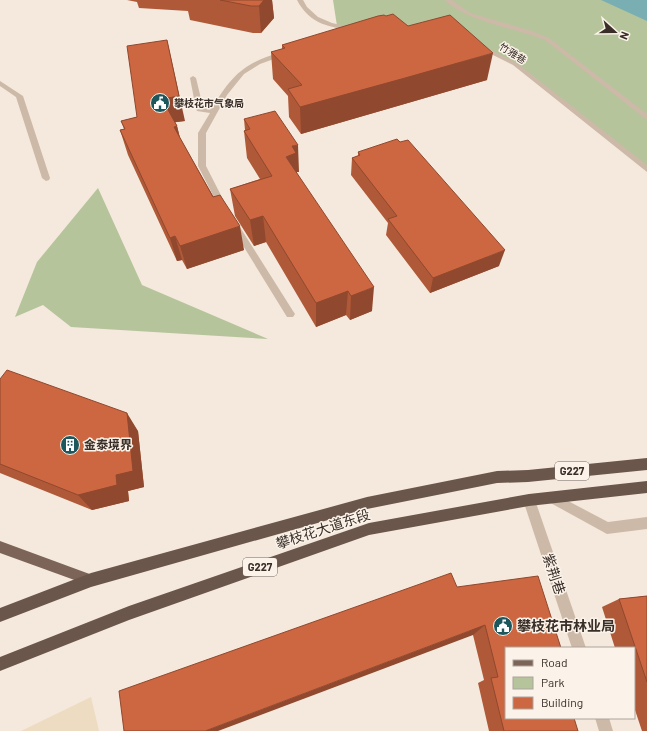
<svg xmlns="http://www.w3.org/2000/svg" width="647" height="731" viewBox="0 0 647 731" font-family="Barlow,'Noto Sans SC',sans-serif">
	<rect width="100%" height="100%" fill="#f4e9dc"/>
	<g fill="#b5c49b">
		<path d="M333 0H647V169L515 64 495 53 337 26Z"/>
		<path d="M98 188 142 285 268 339 71 327 43 305 15 317 37 262Z"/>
	</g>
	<path fill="#eddbc2" d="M91 697 99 731H21Z"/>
	<path fill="#79afb3" d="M601 0H647V21Z"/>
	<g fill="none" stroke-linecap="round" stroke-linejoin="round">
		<g fill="#cdb9a7" fill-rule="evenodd">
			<path d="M445 0H452L470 13 529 30 549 38 647 114V120L545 40C515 28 467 22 445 0Z"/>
			<path d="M283 52 285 53V55L260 64 244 74 227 95 206 133V166L227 207 226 209H220L198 166V133L210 113 197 111 196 109 190 78 193 76 196 78 203 107 212 108C232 75 244 62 283 52Z"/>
			<path d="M0 81 23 96 50 178 49 180 46 181 42 178 16 97 0 86Z"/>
			<path d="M235 223 238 224 293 311 295 314 293 317H287L231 226Z"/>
		</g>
		<g fill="#cdb9a7" fill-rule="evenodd">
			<path d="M297 0H303L307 7 318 17 332 23 358 29 355 31C330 27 310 25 297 0Z"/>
			<path d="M479 46H483L517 63 647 165V172L513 65 479 48Z"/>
		</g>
		<g fill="#cdb9a7" fill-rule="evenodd">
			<path d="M551 492 608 522 647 517V529L607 534 547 501 545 497 547 493Z"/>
			<path d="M529 494 533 496 535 500 586 648H572L523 500 525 496Z"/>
			<path d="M595 718H609L613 731H599Z"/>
		</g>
		<path fill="#7c6558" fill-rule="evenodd" d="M0 541 95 576 97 580 95 584 91 586 0 553Z"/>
		<g fill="#6b564c" fill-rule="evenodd">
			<path d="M647 458V470L528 482 497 483 367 509 91 587 0 622V608L91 573 367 497 497 471 528 470Z"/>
			<path d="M647 481V493L529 506 369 535 129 620 0 671V657L129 606 369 523 529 494Z"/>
		</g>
	</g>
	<g fill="#b05938">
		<path d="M127 0H272L274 18 261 33H253L190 20 188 11 139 8 137 2Z"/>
		<path d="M386 16 408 26 487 80 401 105 301 134 289 117 288 96 273 79 271 52 282 49V45Z"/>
		<path d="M137 117 185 121 175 122 177 126 180 138 244 250 187 269 182 260 177 261 128 155 120 130 124 129 121 121Z"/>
		<path d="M244 119 299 172H297V174L372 311 350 320 346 315 316 327 266 242 254 246 235 216 230 189 260 179 247 158 244 131 245 130Z"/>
		<path d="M358 152 499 266 430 293 386 235 388 223 351 175 352 158 358 156Z"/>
		<path d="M0 379 138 431 144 487 128 491 129 501 92 510 0 473Z"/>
		<path d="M457 587 506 648 578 731H489L478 683 484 680 473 635Z"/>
		<path d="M647 596V731H642L634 707V648H615L602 607 619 599Z"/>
	</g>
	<g fill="#90482e">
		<path d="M264 0H272L274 18 261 33 259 6Z"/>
		<path d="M167 40 185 121 169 123 162 99Z"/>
		<path d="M493 53 487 80 401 105 301 134 300 107Z"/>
		<path d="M177 126 183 150 174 127Z"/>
		<path d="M298 145 299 172H297L298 181 286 157 292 146Z"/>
		<path d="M263 216 266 242 254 246 250 220Z"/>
		<path d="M240 226 244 250 187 269 180 246Z"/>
		<path d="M175 236 182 260 177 261 170 238Z"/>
		<path d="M505 250 499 266 430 293 433 278Z"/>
		<path d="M374 287 372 311 350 320 351 296Z"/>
		<path d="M348 291 346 315 316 327V303Z"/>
		<path d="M127 413 138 431 144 487 128 491 129 501 92 510 78 495 116 475Z"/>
		<path d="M485 625 473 635 218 731H205Z"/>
	</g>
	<g fill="#cd6741" stroke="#90482e">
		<path d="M220 0H264L259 6H251Z"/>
		<path d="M393 14 408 26 450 15 493 53 405 78 300 107 288 89 302 85 271 52 285 48 282 45 378 16 384 15 386 16Z"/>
		<path d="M167 40 179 96 162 99 177 126 174 127 213 197 220 195 240 226 180 246 175 236 170 238 120 130 125 129 121 121 137 117 127 46Z"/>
		<path d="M275 111 298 145 292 146 296 153 286 157 374 287 351 296 348 291 316 303 263 216 250 220 230 189 272 176 244 131 250 129 244 119Z"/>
		<path d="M397 139 400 142 408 140 505 250 433 278 388 219 397 216 352 158 360 155 358 152Z"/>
		<path d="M7 370 127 413 133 471 116 475 117 485 78 495 0 464V379Z"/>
		<path d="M451 573 457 587 538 576 561 648H506V718H574L578 731H504L491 678 498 677 485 625 205 731H124L119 691Z"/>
		<path d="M647 596V682L619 599Z"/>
	</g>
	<defs>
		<g id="civic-disc" transform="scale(1)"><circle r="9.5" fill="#1b575d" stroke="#fbf3e9"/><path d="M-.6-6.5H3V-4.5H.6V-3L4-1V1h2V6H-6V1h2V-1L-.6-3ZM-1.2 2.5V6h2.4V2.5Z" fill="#fff"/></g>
		<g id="building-disc" transform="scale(1)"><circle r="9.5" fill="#1b575d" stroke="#fbf3e9"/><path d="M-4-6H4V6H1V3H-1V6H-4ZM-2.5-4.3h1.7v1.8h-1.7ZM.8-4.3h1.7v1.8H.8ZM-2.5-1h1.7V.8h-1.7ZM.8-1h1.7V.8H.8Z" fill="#fff"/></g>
	</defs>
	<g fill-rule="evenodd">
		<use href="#civic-disc" x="160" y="103"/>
		<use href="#building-disc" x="70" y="445"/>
		<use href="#civic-disc" x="503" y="626"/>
	</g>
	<g text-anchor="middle" stroke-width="3" stroke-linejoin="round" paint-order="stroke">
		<g font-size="10" fill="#392e28" stroke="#fbf3e9">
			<text transform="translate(513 53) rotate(32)" y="4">竹雅巷</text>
		</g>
		<g font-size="10" font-weight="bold" fill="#392e28" stroke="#fbf3e9" text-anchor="start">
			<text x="174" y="107">攀枝花市气象局</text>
		</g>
		<g fill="#fbf3e9" stroke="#736962" stroke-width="1">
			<rect x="555" y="462" width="34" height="18" rx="3"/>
			<rect x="243" y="558" width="34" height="18" rx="3"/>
		</g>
		<g font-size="11" font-weight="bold" fill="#392e28">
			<text x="572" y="475">G227</text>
			<text x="260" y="571">G227</text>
		</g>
		<g font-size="12" font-weight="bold" fill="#392e28" stroke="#fbf3e9" text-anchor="start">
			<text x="84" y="449">金泰境界</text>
		</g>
		<g font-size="14" fill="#392e28" stroke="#fbf3e9">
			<text transform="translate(323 529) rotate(-18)" y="5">攀枝花大道东段</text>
			<text transform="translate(554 574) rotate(72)" y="5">紫荆巷</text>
		</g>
		<g font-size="14" font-weight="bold" fill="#392e28" stroke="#fbf3e9" text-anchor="start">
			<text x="517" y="631">攀枝花市林业局</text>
		</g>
	</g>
	<rect x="505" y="647" width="130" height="72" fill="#fbf3e9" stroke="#ada49c"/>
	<rect x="513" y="660" width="20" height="6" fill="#7c6558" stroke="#ada49c"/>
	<text x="541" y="667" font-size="12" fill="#392e28">Road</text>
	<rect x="513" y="677" width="20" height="12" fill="#b5c49b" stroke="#ada49c"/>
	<text x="541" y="687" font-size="12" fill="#392e28">Park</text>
	<rect x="513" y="697" width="20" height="12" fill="#cd6741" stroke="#ada49c"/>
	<text x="541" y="707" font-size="12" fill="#392e28">Building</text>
	<g transform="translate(615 32) rotate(111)" stroke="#fbf3e9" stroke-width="3" paint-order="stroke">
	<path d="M0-3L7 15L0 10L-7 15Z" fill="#392e28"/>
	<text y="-6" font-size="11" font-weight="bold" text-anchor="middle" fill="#392e28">N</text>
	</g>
</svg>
